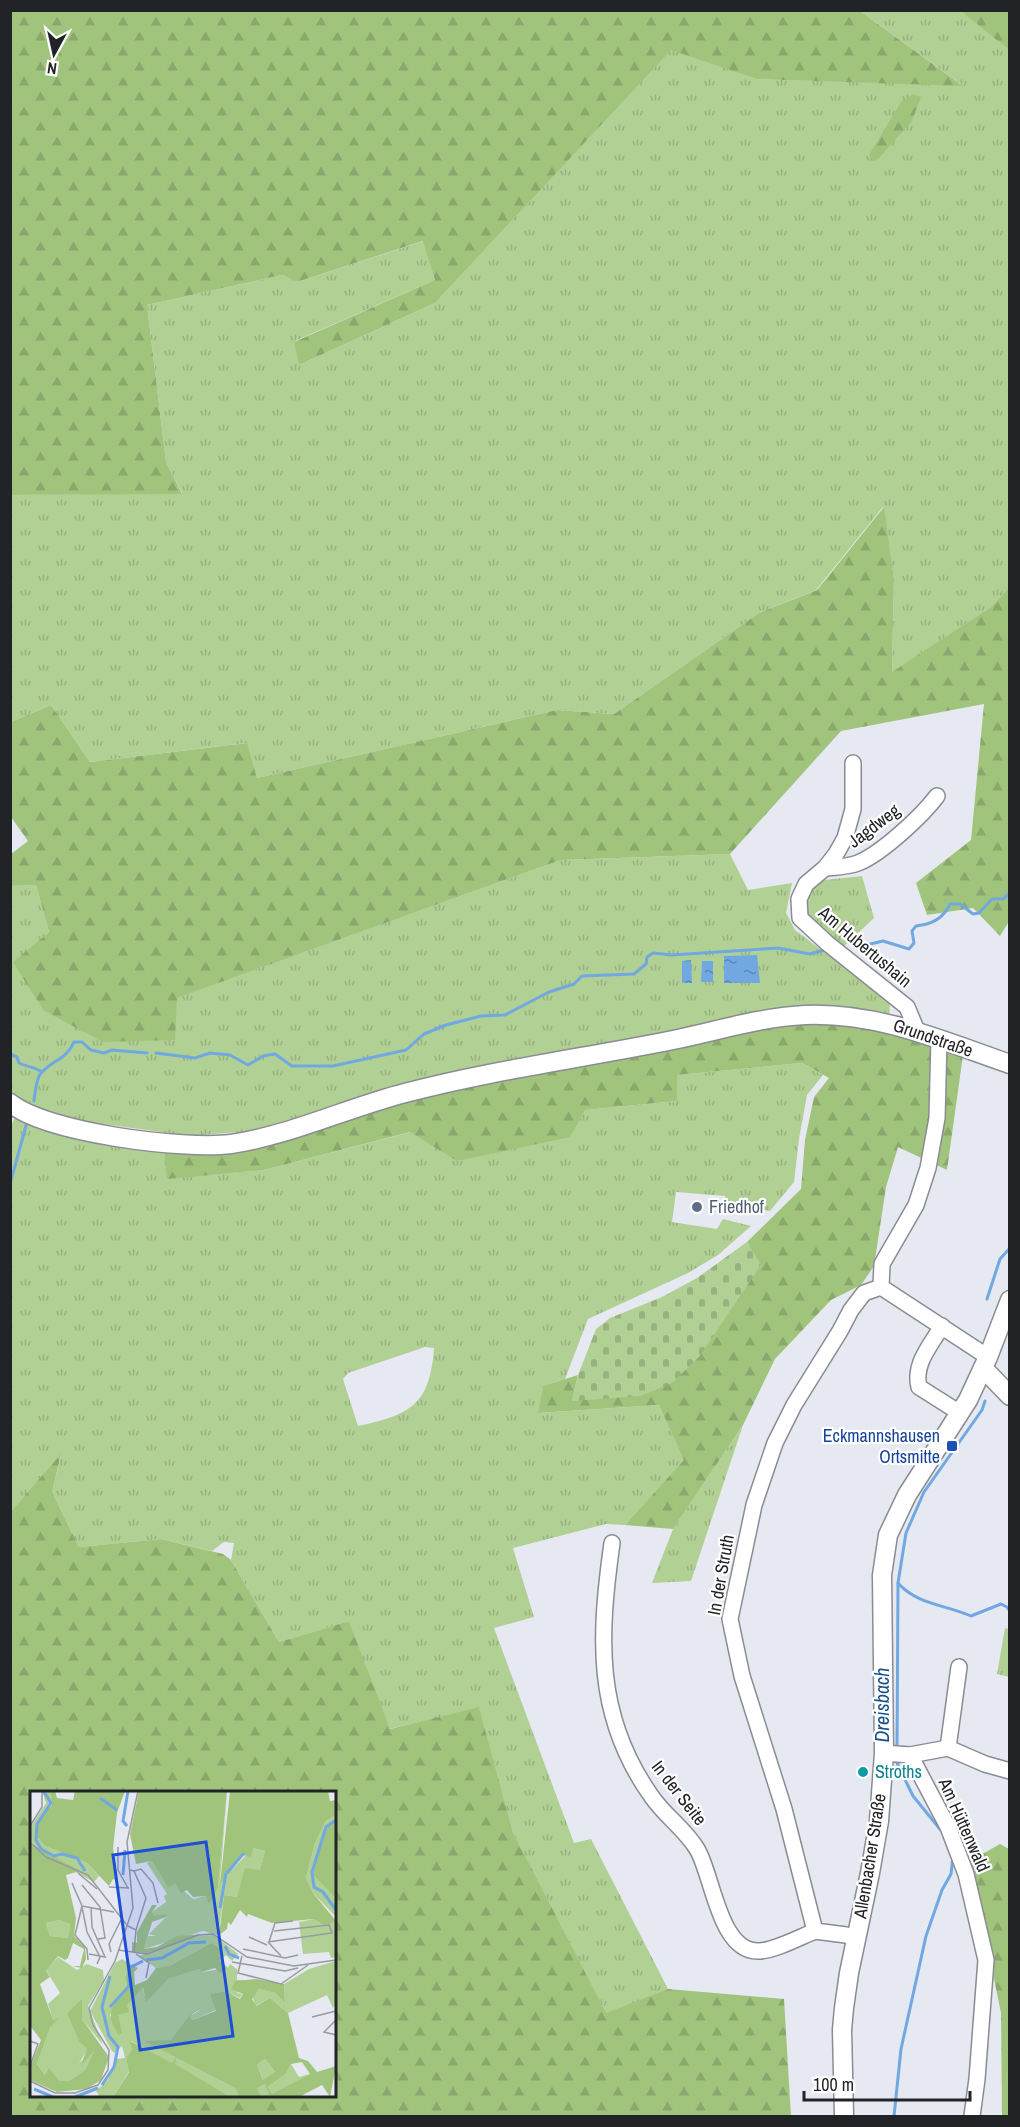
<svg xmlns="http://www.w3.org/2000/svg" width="1020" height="2127" viewBox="0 0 1020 2127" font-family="'Archivo Narrow',sans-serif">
	<defs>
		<pattern id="grass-tufts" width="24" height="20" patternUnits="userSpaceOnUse" patternTransform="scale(1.5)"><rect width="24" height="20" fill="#b1d094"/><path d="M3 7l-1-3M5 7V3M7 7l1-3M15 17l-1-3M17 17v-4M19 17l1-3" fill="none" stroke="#98b27f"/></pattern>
		<pattern id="forest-firs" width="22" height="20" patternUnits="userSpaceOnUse" patternTransform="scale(1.5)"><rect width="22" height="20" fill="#a1c47d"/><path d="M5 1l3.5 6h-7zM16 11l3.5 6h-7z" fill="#8aa86c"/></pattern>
		<pattern id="cemetery-stones" width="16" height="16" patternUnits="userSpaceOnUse" patternTransform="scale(1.5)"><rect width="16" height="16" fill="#b1d094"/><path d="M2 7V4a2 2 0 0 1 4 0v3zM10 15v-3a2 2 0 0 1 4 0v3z" fill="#98b27f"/></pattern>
		<pattern id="water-ripples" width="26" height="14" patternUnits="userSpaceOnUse" patternTransform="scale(1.5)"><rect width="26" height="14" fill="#71a8e1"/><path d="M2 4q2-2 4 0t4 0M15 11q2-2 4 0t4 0" fill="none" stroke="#5c88b6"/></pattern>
	</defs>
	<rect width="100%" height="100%" fill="#e7e9f2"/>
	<g fill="url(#grass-tufts)" fill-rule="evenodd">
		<path d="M961 10 1009 50 1010 588 991 607 892 673 894 579 883 507 816 590 759 613 614 714 557 710 257 778 246 743 90 762 51 705 11 722V495L182 493 166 462 147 305 282 275 297 282 424 241 435 280 295 341 299 365 435 303 671 49 756 79 962 85 860 11Z"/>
		<path d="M730 854 748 890 792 883 786 913 795 930 890 1002 889 1016 774 1009 401 1088 251 1131 190 1136 103 1124 55 1116 16 1097 11 1092 10 886 36 885 49 932 14 962 43 1010 176 998 561 860Z"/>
		<path d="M862 876 874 918 841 949 804 916 803 901 815 881Z"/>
		<path d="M802 1063 823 1075 807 1095 799 1139 794 1182 770 1211 724 1204 725 1196 676 1192 672 1222 717 1229 723 1219 751 1226 718 1255 688 1273 588 1319 565 1379 543 1386 539 1413 659 1405 685 1460 625 1525 606 1524 513 1548 534 1617 494 1628 574 1843 591 1839 668 1989 606 2014 513 1832 479 1708 389 1729 349 1621 279 1642 231 1560 234 1543 224 1542 212 1551 161 1539 79 1547 52 1492 61 1455 11 1511 10 1127 16 1116 164 1149 168 1178 264 1170 411 1132 458 1161 585 1110 677 1101V1075ZM425 1347 434 1348C430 1404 411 1415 358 1426L343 1379 348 1373Z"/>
		<path d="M743 1425 691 1581 652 1583 673 1529Z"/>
		<path d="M1005 1628 1009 1629V1677L997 1674Z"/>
	</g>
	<g fill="url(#forest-firs)" fill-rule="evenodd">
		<path d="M10 11H860L963 86 756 79 671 50 435 303 299 365 294 342 435 280 423 241 297 282 282 275 147 305 166 462 182 494 11 495Z"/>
		<path d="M961 11H1009V50Z"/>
		<path d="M913 94 921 97 912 121 878 159 873 161 869 155 901 102Z"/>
		<path d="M884 507 894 579 892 672 991 607 1009 588 1010 920 1000 936 973 908 927 915 916 883 971 840 984 704 841 731 730 854 561 860 177 998 175 1040 103 1042 43 1010 13 962 49 932 36 885 11 886V854L28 841 11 817V722L51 705 90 762 247 743 257 778 557 710 614 714 759 613 817 590Z"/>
		<path d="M804 1022 857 1023 901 1033 963 1055 947 1170 898 1147 886 1187 874 1266 861 1285 831 1300 775 1359 743 1425 673 1529 625 1525 684 1460 659 1405 538 1413 543 1386 578 1375 572 1401 761 1266 747 1242 801 1189 805 1140 814 1097 829 1078 802 1063 677 1075V1101L585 1110 570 1137 457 1161 410 1132 264 1170 167 1179 164 1149 229 1148 407 1097 756 1028Z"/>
		<path d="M61 1454 52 1492 79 1547 161 1539 223 1554 231 1560 279 1642 349 1621 390 1729 479 1707 513 1832 606 2013 668 1989 784 1999 791 2116H11V1511ZM334 1792V2096H32V1792Z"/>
		<path d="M1000 1844 1009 1849V2116H1002L1001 2013 970 1861Z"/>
	</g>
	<path fill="url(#cemetery-stones)" d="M747 1242 761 1265 699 1357 672 1383 640 1396 572 1401 578 1375 596 1329 610 1318 662 1297 697 1278Z"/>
	<g fill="url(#water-ripples)">
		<path d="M757 955 760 983H724V956Z"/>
		<path d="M691 960 692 983H682V961Z"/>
		<path d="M702 961H713V982H701Z"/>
	</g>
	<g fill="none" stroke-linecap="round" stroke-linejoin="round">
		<g stroke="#71a8e1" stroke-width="3">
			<path d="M862 946 883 941 909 949 914 943 912 931 916 926C932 924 943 919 950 904H960L973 914 979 913 992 899H1003L1010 893"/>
			<path d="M156 1053 195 1058 210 1053 230 1055 248 1065 263 1056 275 1054 292 1066H333L406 1050 424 1034 446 1025 481 1016 505 1015 549 992 574 984 582 976 634 974 646 964 647 957 653 953 672 955 778 948 810 954 824 950"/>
			<path d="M10 1054 17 1057 19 1063C27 1067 35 1067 42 1072"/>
			<path d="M34 1101C35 1093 36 1083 39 1076 47 1062 66 1061 74 1042H82L91 1050 104 1053 112 1050 147 1053"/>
			<path d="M10 1184 27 1122"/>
			<path d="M987 1299 1000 1259 1010 1248"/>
			<path d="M898 1583C916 1604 946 1605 971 1616L1001 1604 1007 1607 1010 1611"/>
			<path d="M897 1750 898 1583 906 1533 924 1492 982 1410 985 1401"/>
			<path d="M897 1759V1763L913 1796 944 1834"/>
			<path d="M894 2116 901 2049 926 1936 942 1890 951 1874 953 1857"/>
		</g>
		<g stroke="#8a8c93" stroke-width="18">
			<g id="minor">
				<path d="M853 763V809L845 838 836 854 825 868 806 884 799 899 800 918 827 943 907 1007 917 1031"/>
				<path d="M825 868C836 867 848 867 858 863 881 854 922 816 937 796"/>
				<path d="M939 1039 937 1118 928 1168 916 1205 882 1264 881 1287 988 1357"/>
				<path d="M942 1326C931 1345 913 1364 919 1387L960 1413"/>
				<path d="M612 1543C599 1636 594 1716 652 1797 665 1816 685 1829 697 1849 713 1875 719 1954 760 1951 776 1950 800 1937 815 1931"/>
				<path d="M948 1748 959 1667"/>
				<path d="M884 1753 910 1755 948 1748 985 1764 1010 1771"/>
				<path d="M910 1755 948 1827 966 1874 986 1960 977 2079 972 2116"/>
				<path d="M856 1938 846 1935 815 1931 784 1809 742 1676 730 1619 754 1505 775 1443 794 1405 840 1331 851 1310 864 1293 881 1287"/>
			</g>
		</g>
		<g stroke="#8a8c93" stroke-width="21">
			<g id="major">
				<path d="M10 1103C47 1133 184 1150 231 1144 291 1135 347 1108 405 1093 493 1070 584 1058 673 1040 717 1031 761 1017 805 1015 878 1012 943 1041 1010 1064"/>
				<path d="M983 1368 1010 1396"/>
				<path d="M844 2116 842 2030 844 2008 849 1973 870 1873 879 1821 884 1753 882 1575 888 1535 907 1495 968 1400 988 1357 1010 1300"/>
			</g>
		</g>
		<use href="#minor" stroke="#fff" stroke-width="15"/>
		<use href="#major" stroke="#fff" stroke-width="18"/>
	</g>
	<circle fill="#5c6f8a" stroke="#fff" stroke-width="2" cx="697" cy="1207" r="6"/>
	<rect fill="#1a4fb4" stroke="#fff" stroke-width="2" x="946" y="1440" width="12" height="12" rx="3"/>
	<circle fill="#0f9aa8" stroke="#fff" stroke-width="2" cx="863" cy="1772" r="6"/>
	<g text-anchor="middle" stroke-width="4.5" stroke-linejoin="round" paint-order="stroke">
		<g font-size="18" fill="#222326" stroke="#fff">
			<text transform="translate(874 826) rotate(-37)" y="6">Jagdweg</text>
			<text transform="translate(865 947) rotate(40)" y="6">Am Hubertushain</text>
			<text transform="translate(933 1038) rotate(19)" y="6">Grundstraße</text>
			<text transform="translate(721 1575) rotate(-80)" y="6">In der Struth</text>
			<text transform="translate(679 1793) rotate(52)" y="6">In der Seite</text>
			<text transform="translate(964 1825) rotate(66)" y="6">Am Hüttenwald</text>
			<text transform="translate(870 1856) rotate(-81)" y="6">Allenbacher Straße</text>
		</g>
		<g font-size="18" fill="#4e5e75" stroke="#fff" text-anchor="start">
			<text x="709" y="1213">Friedhof</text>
		</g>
		<g font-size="18" fill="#164399" stroke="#fff" text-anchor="end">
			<text x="940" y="1442">Eckmannshausen<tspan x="940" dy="21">Ortsmitte</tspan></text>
		</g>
		<g font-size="18" fill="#0d838f" stroke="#fff" text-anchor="start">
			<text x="875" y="1778">Stroths</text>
		</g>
		<g font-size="20" font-style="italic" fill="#175187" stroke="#fff">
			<text transform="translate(882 1705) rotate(-90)" y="7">Dreisbach</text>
		</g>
	</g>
	<g transform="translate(30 1791)">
		<rect width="306" height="306" fill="#e7e9f2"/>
		<path d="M12 0H21L23 8 7 46 15 55 57 72 69 85 64 91 13 63 0 49V37L16 12ZM197 0 190 91 223 57 235 60 230 80 207 106 194 104 188 144 173 140 114 158 118 145H126L119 143 136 126H125L122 121 136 111 134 105 137 103 117 72 122 69 138 95 146 93 163 108 176 105 179 110 188 97ZM306 24V31L299 34 292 49 283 82 306 108V126L283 102 276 87 285 52 296 30ZM284 128 295 136 306 130V166L301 167 299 161 273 163 269 131ZM29 129 40 133 38 147 20 145 16 132ZM184 144 208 163 202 170 196 164 189 165 181 152 141 174 126 177 109 165 166 145ZM28 166 47 179 57 173 73 179 74 189 58 215 73 254 52 228V209L37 222 58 258 49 272 64 260 55 279 39 290H30L19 278 16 285 7 273 20 237 28 228 23 229 18 213 30 202 16 179ZM92 168 100 173 95 184 97 195 80 224 88 244V224L113 195 114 204 138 188 170 178 172 181 198 177 200 173 207 178V189H219L207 202 212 203 210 207 196 200 181 203 186 219 162 229 160 225 172 218 160 223 141 250H115L145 266 142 273 101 250 102 260 96 267 99 280 83 306H70L66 300 78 289 86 268 95 267 92 255 85 262 82 260 60 220 85 172ZM306 170V213L303 217 297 204 258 222 240 207 225 215 222 202 229 198 245 202 255 212 254 193 279 178ZM146 267 205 297 209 306H201L144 273ZM235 268 245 281 237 297 240 306H231L226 297 235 293 227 274ZM261 273 269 286 280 283 242 304 238 296 256 283Z" fill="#b1d094"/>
		<path d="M21 0H25L27 7 43 9 45 0H95L87 22 83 57 88 90 83 88 79 95 57 72 15 55 7 46V32L22 14ZM109 0H197L188 97 179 113 176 105 163 106 157 99 151 102 146 93 138 96 122 70 106 73 100 43ZM200 0H298L300 10 306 9V24L296 30 285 52 276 87 283 102 306 130 295 136 284 128 242 132 218 123 217 126 210 119 201 134 198 131 197 138 189 144 194 104 207 106 215 77 230 79 235 60 223 57 221 66 213 64 190 93ZM306 31V108L283 83 292 49 299 34ZM0 52 50 80 36 84 46 127 44 145 55 156 56 168 52 177 42 175H50L54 158 43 152 38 167 35 169 28 165 16 180 20 186 10 193 23 229 29 227 20 237 7 273 15 284 19 277 30 290H39L55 279 64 260 51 274 57 258 49 250 37 222 52 208V228L79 266 71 289 57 298 27 301 0 289V276L11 249 1 236ZM29 129 40 133 38 147 20 145 16 132ZM122 114H127L122 121 125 125 136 123V126L122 131 114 158 127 156 147 145 174 143 117 162 102 161V151L107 152V141ZM181 152 190 158 189 165 196 164 190 169 198 177 190 182 185 177 171 181 170 178 138 188 116 211 113 196 97 214 99 221 88 224 92 242 88 244 81 229V218L97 195 95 185 100 173 108 177 104 181 105 194 117 189 126 177 141 174ZM226 188 254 193 255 212 245 202 229 198 222 208 226 215 240 207 258 222 269 267 278 270 287 281 306 275 300 306 292 294 269 306H240L235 293 227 297 231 306H209L205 297 146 267 145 273 201 306H83L99 281 96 267 102 259 100 250 142 272 145 266 114 250 141 249 160 223 171 216 160 225 162 229 186 220 180 203 196 200 210 208 213 203 201 198 205 190ZM235 268 245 281 233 289 227 274ZM272 271 280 283 242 303 238 296 256 283 261 273Z" fill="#a1c47d" fill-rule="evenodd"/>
		<path fill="none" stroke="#71a8e1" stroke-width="3" d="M14 1 21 12 7 33 6 49 11 58 24 65 32 63 47 67 55 80M70 7 87 19M306 29 296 36 282 81 284 96 293 101 306 119M97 35 93 30 98 0M197 82 214 62M93 84 95 59M190 117 196 82M195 155 199 163 209 167M116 169 132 167 159 152 176 151M80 216 99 195V177L113 170M72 294 84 276 88 256 79 245 72 216 80 185M4 298 23 306M45 306 68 297"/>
		<path fill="none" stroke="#989aa0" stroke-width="1.5" d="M0 35 12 16V0M0 51 16 66 58 84 96 133M88 56V79L98 97M100 79 104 80 116 107 106 139M104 80 111 78 123 92 128 112M48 82 67 98M42 92 52 115M52 94 70 116 75 147 68 148M79 96 99 97M52 115 45 144 57 158 58 169M52 115 84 121M52 116 57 141 70 166 67 173M96 134 106 139 104 162M219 146 237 154M238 151 302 142 299 134 244 140M238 151 251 165M239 151 245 132 263 130M213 158 255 167 268 164M88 159 117 163 168 144 183 143 217 166 264 175 306 169M81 161 79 153 91 129M59 163 75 166 62 136 61 116M106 163 119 172 116 187M212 165 208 182 251 193 278 174M202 171 255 180 268 177M282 226 306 220M306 229 294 241 306 244M0 250 8 253 0 275M0 290 25 302H45L68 294 78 279 79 259 63 234 59 217 85 170 103 117 97 51 108 0"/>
		<path fill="#1d4ed8" fill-opacity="0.15" stroke="#1d4ed8" stroke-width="3" d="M176 51 203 245 110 259 83 64Z"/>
		<rect width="306" height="306" fill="none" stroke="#222326" stroke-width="3"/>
	</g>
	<rect width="1020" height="2127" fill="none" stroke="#222326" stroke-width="24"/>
	<g transform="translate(54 54) rotate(188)" stroke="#ffffff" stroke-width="4.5" paint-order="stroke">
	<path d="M0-4.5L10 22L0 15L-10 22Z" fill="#222326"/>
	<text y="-9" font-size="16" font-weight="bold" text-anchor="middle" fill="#222326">N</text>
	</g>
	<path d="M804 2091v9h166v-9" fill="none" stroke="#222326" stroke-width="3"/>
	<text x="813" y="2091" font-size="18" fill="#222326" stroke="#ffffff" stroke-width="4.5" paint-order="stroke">100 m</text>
</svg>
